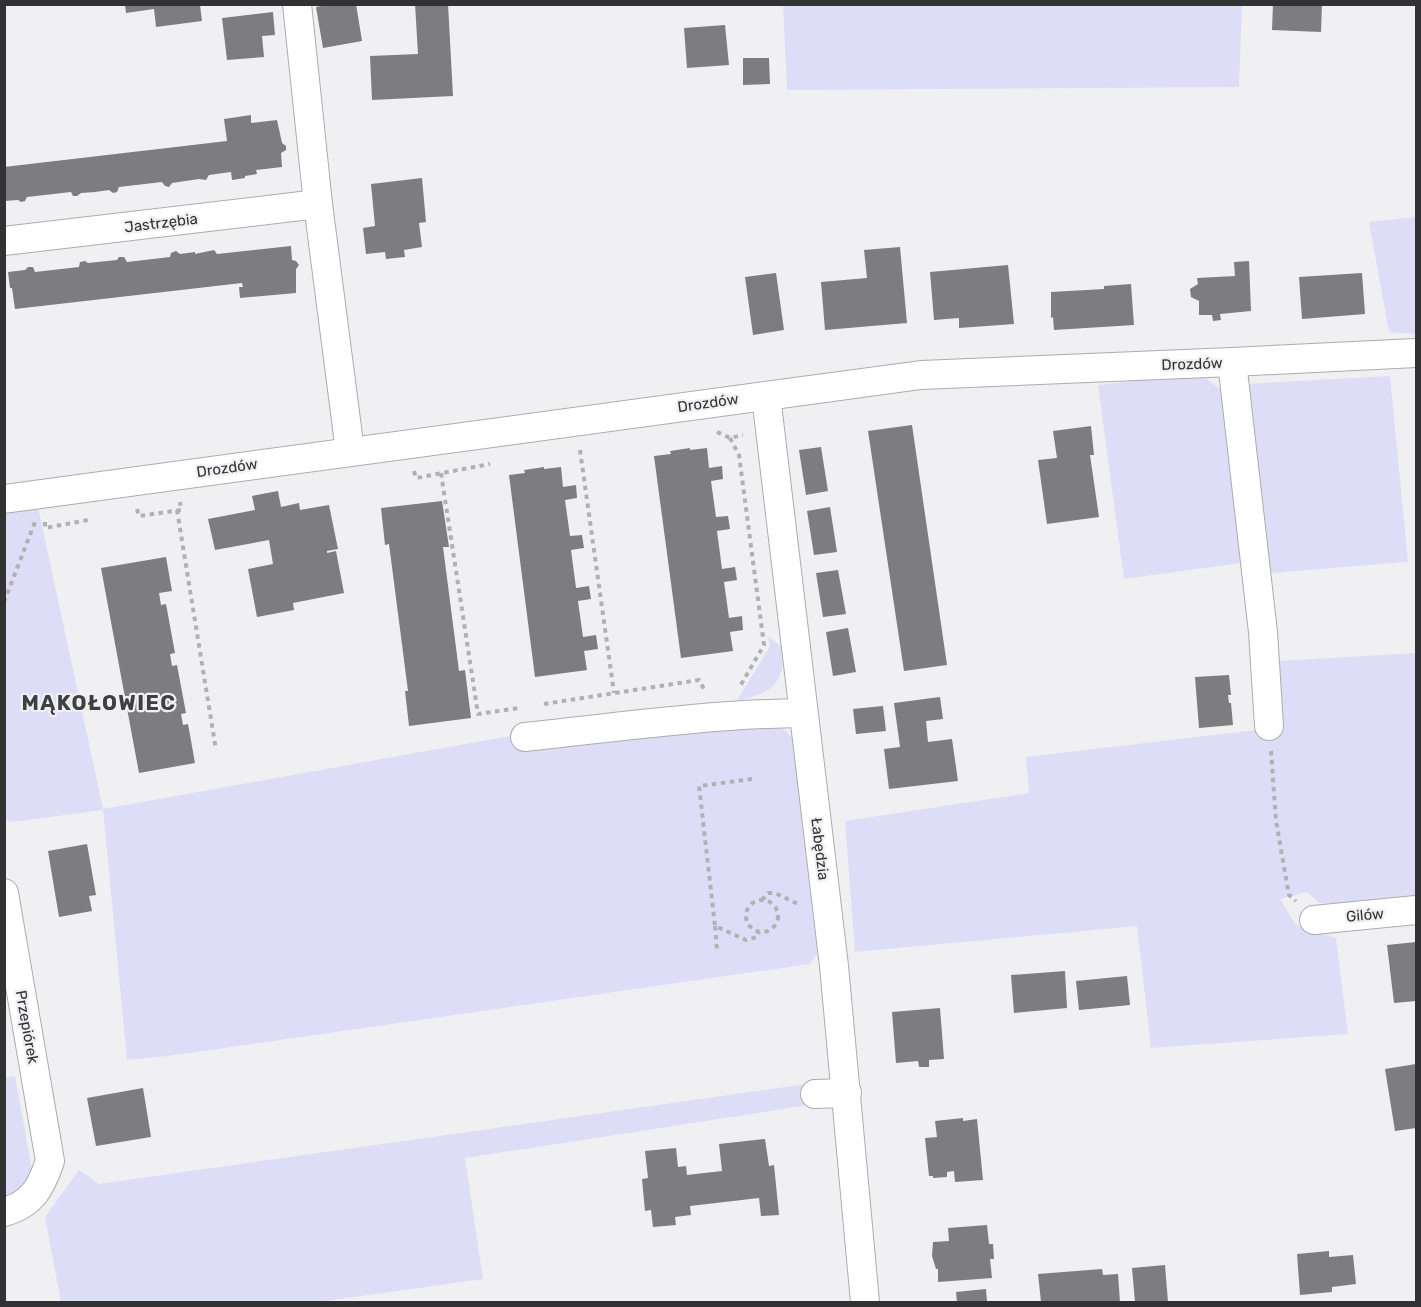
<svg xmlns="http://www.w3.org/2000/svg" width="1421" height="1307" viewBox="0 0 1421 1307" font-family="Rubik,sans-serif">
	<rect width="100%" height="100%" fill="#f0f0f3"/>
	<g fill="#deddf7">
		<path d="M783 5H1242L1239 87 787 90Z"/>
		<path d="M1416 217V334L1389 332 1369 222Z"/>
		<path d="M1200 374 1223 391 1240 563 1124 579 1098 385Z"/>
		<path d="M1390 376 1408 562 1269 573 1245 384Z"/>
		<path d="M38 507 103 809 510 736 525 737 779 724 796 742 820 949 810 964 168 1056 127 1060 103 810 12 822 5 820 4 512Z"/>
		<path d="M768 636 782 647C786 685 771 693 737 701L770 646Z"/>
		<path d="M1416 653V896L1360 905 1319 903 1307 892 1280 899 1295 924 1336 938 1348 1034 1151 1048 1137 926 855 952 845 821 1029 793 1026 757 1256 730 1278 661Z"/>
		<path d="M15 1076 32 1170 20 1190 5 1201V1078Z"/>
		<path d="M828 1081 822 1103 465 1158 483 1279 319 1302H61L45 1217 79 1170 99 1184Z"/>
	</g>
	<g fill="#7d7d80">
		<path d="M332 4H356L362 41 323 48 316 7Z"/>
		<path d="M415 4H448L453 96 372 100 370 56 418 54Z"/>
		<path d="M1273 4H1322L1321 32 1272 30Z"/>
		<path d="M125 5H200L202 21 156 27 154 9 126 13Z"/>
		<path d="M273 12 275 35 262 36 264 57 227 60 222 18Z"/>
		<path d="M725 25 729 65 687 68 684 28Z"/>
		<path d="M743 58H769L770 84 743 85Z"/>
		<path d="M251 115V123L277 120 282 143 286 146V150L281 153 282 167 256 170 257 174 245 176V178L232 180 231 172 209 175 206 180 199 179 172 183 169 187 165 186 162 182 119 187 117 192 113 193 109 190 95 192 81 193 77 196H73L71 192 27 197 25 201 21 202 18 200 4 201V167L227 141 224 119Z"/>
		<path d="M422 178 426 222 419 223 422 247 404 250 405 257 386 259 385 252 366 254 363 228 375 226 371 184Z"/>
		<path d="M291 246 292 260 296 261 299 265 296 269V293L240 298 239 287H243L242 283 15 309 12 288H10L8 272 25 270 28 267H33L35 272 79 267 80 262 85 261 88 263 117 260 119 257H124L127 262 170 257 171 253 176 251 180 254 195 252V254L214 250 217 254Z"/>
		<path d="M900 247 907 323 825 330 821 282 867 278 864 250Z"/>
		<path d="M1249 261 1251 311 1220 314 1221 320 1213 321 1212 315H1199V301L1191 297 1190 289 1198 284 1197 278 1235 276 1234 262Z"/>
		<path d="M1008 265 1014 324 959 328V318L934 320 930 272Z"/>
		<path d="M776 273 784 330 753 335 745 277Z"/>
		<path d="M1362 273 1365 314 1302 319 1299 277Z"/>
		<path d="M1131 284 1134 325 1054 330 1053 317 1051 318V292L1104 289V286Z"/>
		<path d="M912 425 947 665 904 671 868 431Z"/>
		<path d="M1091 426 1094 455H1090L1099 517 1047 524 1038 460 1057 458 1053 431Z"/>
		<path d="M821 447 828 491 806 495 799 450Z"/>
		<path d="M690 448V450L707 448 709 468 722 466 723 479 711 481 716 517 728 516 730 529 717 531 722 569 735 567 737 580 724 582 729 618 742 616 743 630 730 632 733 651 681 658 654 456 671 454 670 451Z"/>
		<path d="M544 467V469L561 467 563 487 576 485 577 498 565 500 570 536 582 535 584 548 571 550 576 588 589 586 591 599 578 601 583 637 596 635 598 649 584 651 587 670 535 677 509 475 525 473 524 470Z"/>
		<path d="M278 491 281 507 299 503 300 510 329 505 338 549 327 551V553L336 551 344 593 293 603 294 610 257 617 248 569 273 564 269 540 215 550 208 519 255 510 252 496Z"/>
		<path d="M442 501 449 547H443L459 671 465 670 471 718 409 726 405 691H408L389 544 385 545 381 508Z"/>
		<path d="M830 507 837 552 814 555 807 511Z"/>
		<path d="M166 557 172 591 159 593 161 605 166 604 175 653 170 654 172 666 177 665 186 713 181 714 183 725 188 724 195 763 139 773 101 568Z"/>
		<path d="M838 570 846 614 823 617 816 573Z"/>
		<path d="M848 628 856 672 833 676 826 632Z"/>
		<path d="M1229 675 1231 695H1228L1229 703H1231L1233 725 1199 728 1195 677Z"/>
		<path d="M940 697 943 719 926 721 928 742 952 739 958 781 889 789 884 749 900 747 894 703Z"/>
		<path d="M883 706 886 731 856 734 853 709Z"/>
		<path d="M87 844 96 895 89 896 92 911 59 917 48 851Z"/>
		<path d="M1416 942V1001L1394 1003 1387 945Z"/>
		<path d="M1065 971 1067 1008 1014 1013 1011 975Z"/>
		<path d="M1127 976 1130 1005 1079 1010 1076 981Z"/>
		<path d="M940 1008 944 1059 929 1060V1067H919L918 1061 896 1063 892 1012Z"/>
		<path d="M1416 1064V1128L1395 1131 1385 1069Z"/>
		<path d="M143 1088 151 1137 96 1146 87 1098Z"/>
		<path d="M963 1118V1121L977 1119 983 1180 955 1182 954 1171 947 1172V1177L933 1178V1176H929L925 1138 937 1137 935 1121Z"/>
		<path d="M765 1139 769 1166 774 1165 779 1215 761 1216 759 1198 690 1206 691 1215 675 1217 676 1225 653 1227 651 1210 645 1211 642 1179 648 1178 645 1151 676 1148 678 1167 686 1166 687 1175 722 1171 719 1144Z"/>
		<path d="M987 1225 989 1244H993L994 1259H990L992 1278 938 1282V1269H936L932 1256 933 1242 949 1241 948 1228Z"/>
		<path d="M1329 1251V1257L1353 1255 1356 1284 1332 1287V1292L1300 1295 1297 1254Z"/>
		<path d="M1165 1265 1168 1302H1135L1132 1268Z"/>
		<path d="M1102 1269 1103 1275 1118 1274 1120 1302H1041L1038 1274Z"/>
		<path d="M986 1289 987 1302H957L956 1292Z"/>
	</g>
	<g fill="none" stroke-linecap="round" stroke-linejoin="round">
		<g stroke="#acacaf" stroke-width="30">
			<g id="minor">
				<path d="M297 4 318 204 350 451"/>
				<path d="M4 241 318 204"/>
				<path d="M1232 362 1263 632 1269 726"/>
				<path d="M766 396 834 966 865 1302"/>
				<path d="M4 499 921 375 1232 362 1416 353"/>
				<path d="M525 737C618 727 710 714 803 713"/>
				<path d="M4 893 50 1161C41 1187 33 1204 4 1212"/>
				<path d="M1314 920 1416 910"/>
				<path d="M815 1094 847 1093"/>
			</g>
		</g>
		<g stroke="#b1b1b4" stroke-width="4" stroke-dasharray="4.5 4.5" stroke-linecap="butt">
			<path d="M717 432 730 438 743 435"/>
			<path d="M730 438 739 455 764 645 739 688"/>
			<path d="M580 450 614 693"/>
			<path d="M414 471 416 478 490 464"/>
			<path d="M441 473 478 714 519 708"/>
			<path d="M137 509 139 516 181 510 180 502"/>
			<path d="M177 510 216 750"/>
			<path d="M45 522V528L88 520 87 516"/>
			<path d="M4 602 35 522"/>
			<path d="M544 704 699 680 705 691"/>
			<path d="M1271 751 1276 821 1289 895 1296 901"/>
			<path d="M752 779 699 786 715 926 746 940 757 937 759 932"/>
			<circle cx="762" cy="916" r="16"/>
			<path d="M762 900 768 893H775L798 904"/>
			<path d="M715 926 717 950"/>
		</g>
		<use href="#minor" stroke="#fff" stroke-width="28"/>
	</g>
	<g text-anchor="middle" stroke-width="4.5" stroke-linejoin="round" paint-order="stroke">
		<g font-size="15" fill="#323234" stroke="#f0f0f3">
			<text transform="translate(161 223) rotate(-7)" y="5">Jastrzębia</text>
			<text transform="translate(1192 364) rotate(-2)" y="5">Drozdów</text>
			<text transform="translate(708 403) rotate(-8)" y="5">Drozdów</text>
			<text transform="translate(227 468) rotate(-8)" y="5">Drozdów</text>
			<text transform="translate(820 849) rotate(83)" y="5">Łabędzia</text>
			<text transform="translate(1365 915) rotate(-5)" y="5">Gilów</text>
			<text transform="translate(27 1027) rotate(80)" y="5">Przepiórek</text>
		</g>
		<g font-size="21" font-weight="bold" letter-spacing="1.5" fill="#3f3f41" stroke="#f0f0f3">
			<text x="99" y="710">MĄKOŁOWIEC</text>
		</g>
	</g>
	<rect width="1421" height="1307" fill="none" stroke="#323234" stroke-width="12"/>
</svg>
